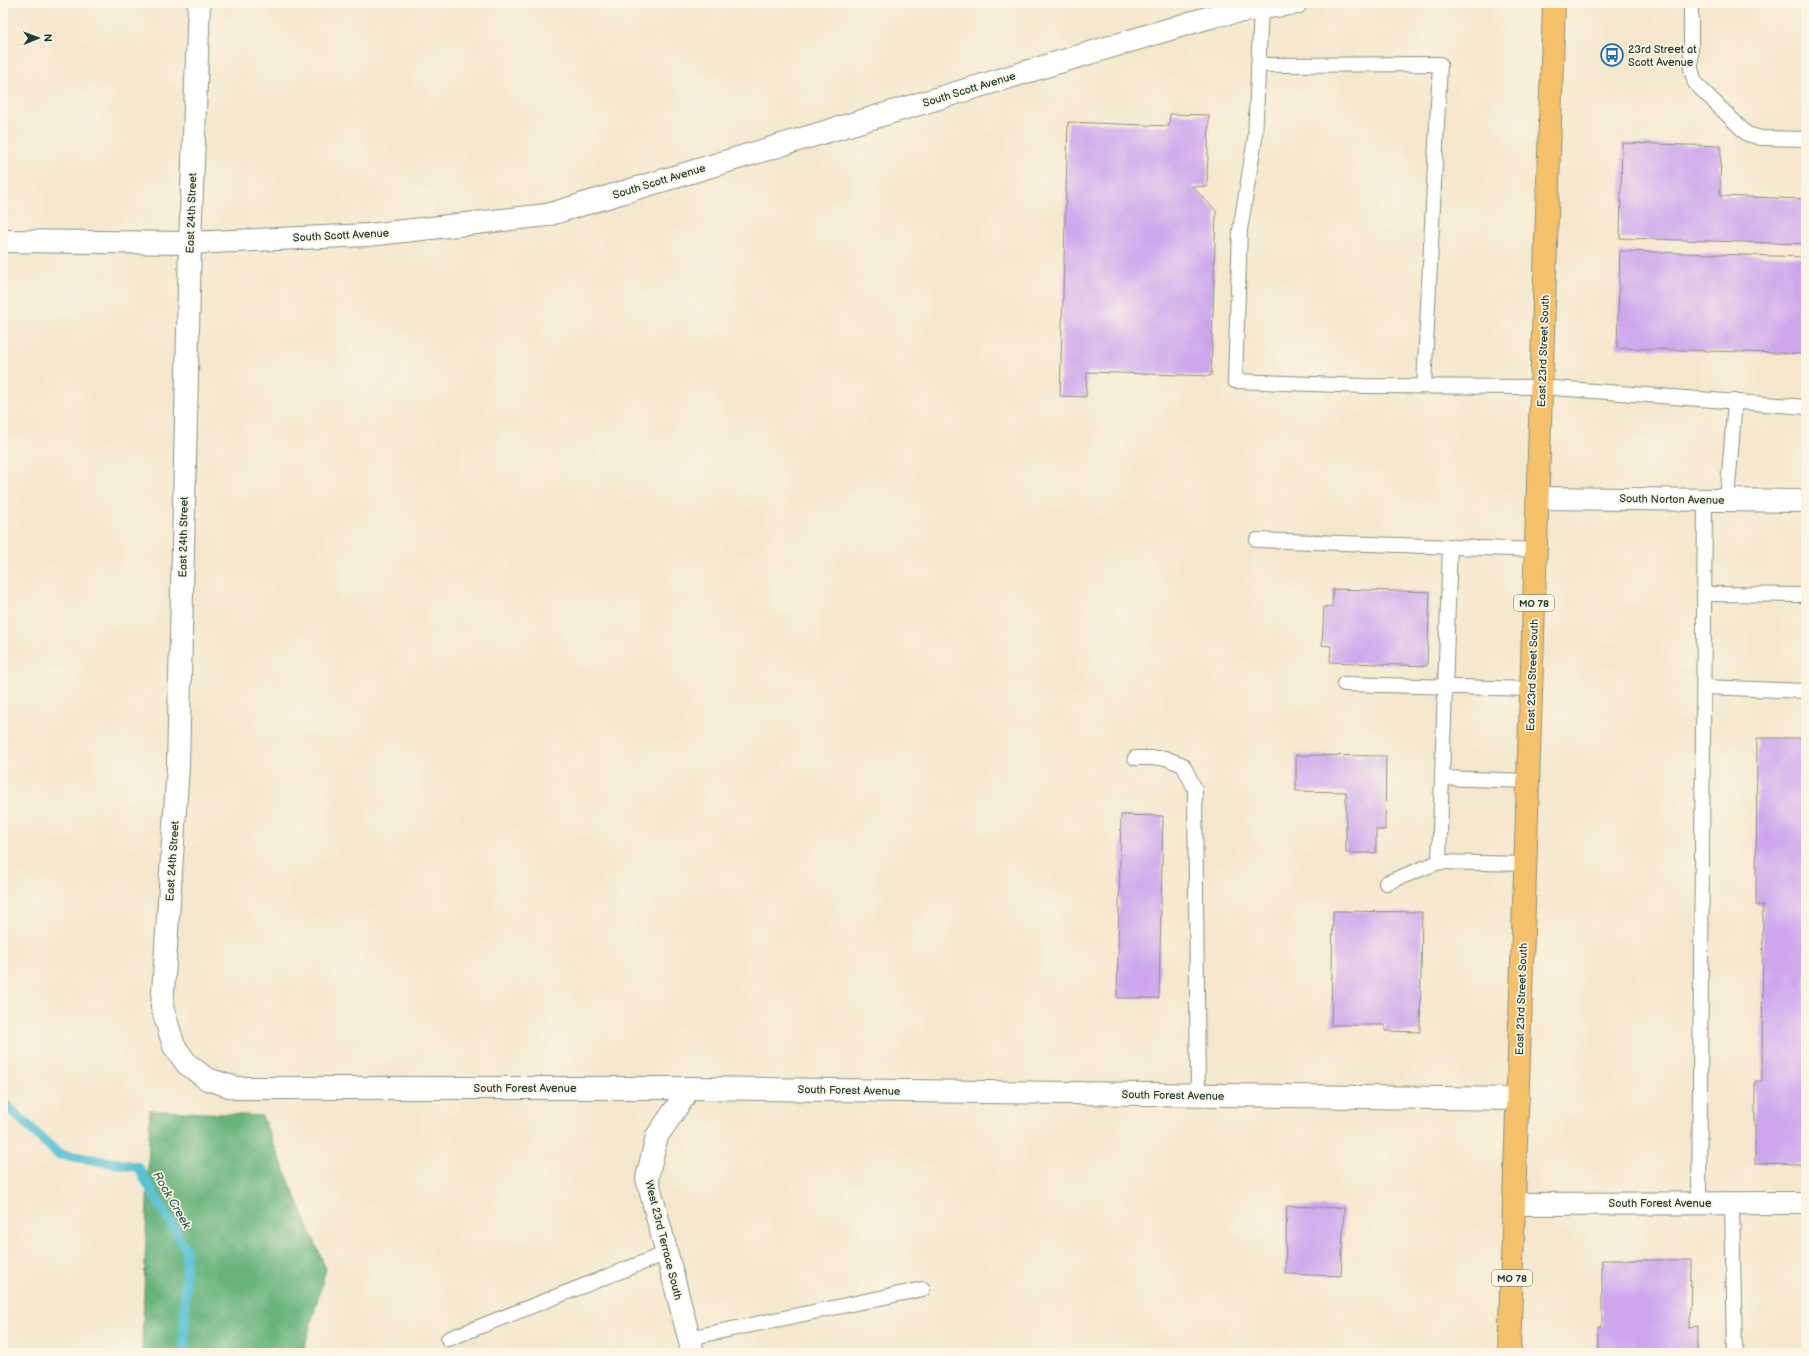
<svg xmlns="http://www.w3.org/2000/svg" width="1809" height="1356" viewBox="0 0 1809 1356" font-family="'Balsamiq Sans',sans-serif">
	<rect width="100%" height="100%" fill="#fcf5e5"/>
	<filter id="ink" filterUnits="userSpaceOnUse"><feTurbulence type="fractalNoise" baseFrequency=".025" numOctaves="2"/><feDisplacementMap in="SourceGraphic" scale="8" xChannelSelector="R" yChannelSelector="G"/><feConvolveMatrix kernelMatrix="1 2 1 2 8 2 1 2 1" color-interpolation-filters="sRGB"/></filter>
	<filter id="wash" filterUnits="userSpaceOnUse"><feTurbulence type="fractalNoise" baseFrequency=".012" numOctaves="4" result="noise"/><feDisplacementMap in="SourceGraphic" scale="16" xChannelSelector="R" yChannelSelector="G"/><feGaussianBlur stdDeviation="0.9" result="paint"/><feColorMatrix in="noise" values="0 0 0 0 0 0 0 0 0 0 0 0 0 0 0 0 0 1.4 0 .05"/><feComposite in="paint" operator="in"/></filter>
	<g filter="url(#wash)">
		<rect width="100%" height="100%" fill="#f5e7cd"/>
		<path fill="#67b37d" stroke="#437858" d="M150 1110 262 1116 326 1269 303 1353H142Z"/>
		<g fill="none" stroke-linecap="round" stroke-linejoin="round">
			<path stroke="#58c1d5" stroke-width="10" d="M3 1102 58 1154 138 1167 186 1250 184 1353"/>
		</g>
		<g id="blocks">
			<g fill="#cda6ee">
				<path d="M1170 114 1209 115 1207 187 1192 186 1216 211 1211 376 1087 372 1086 397 1060 396 1068 122 1169 126Z"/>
				<path d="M1622 143 1721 146 1720 196 1806 199V244L1620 238Z"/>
				<path d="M1620 251 1806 257V354L1617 348Z"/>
				<path d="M1333 589 1430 592 1427 666 1330 662 1331 646 1322 645 1324 607H1332Z"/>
				<path d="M1757 738H1804V752H1806V1164L1755 1163V1081H1762L1763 905H1756Z"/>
				<path d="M1296 755 1386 756 1385 830H1376V853H1346V792L1296 791Z"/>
				<path d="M1121 815 1163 816 1159 998H1117Z"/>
				<path d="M1333 911 1422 912 1420 1032 1385 1031V1025H1331Z"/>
				<path d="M1287 1206 1344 1208 1341 1276 1285 1274Z"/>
				<path d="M1602 1260H1691L1690 1328 1698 1327V1353H1598V1326H1602Z"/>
			</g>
		</g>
	</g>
	<g filter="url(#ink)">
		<use href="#blocks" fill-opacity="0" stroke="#8a9280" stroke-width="1"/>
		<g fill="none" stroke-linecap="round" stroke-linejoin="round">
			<g stroke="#8a9280" stroke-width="16">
				<g id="service">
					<path d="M1691 3V69L1695 83 1747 134 1761 138 1806 139"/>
					<path d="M1261 8 1255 139 1240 230 1235 381 1365 386 1541 387 1806 407"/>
					<path d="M1258 65 1440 64 1424 386"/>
					<path d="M1727 500 1735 401"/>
					<path d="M1257 540 1536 550"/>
					<path d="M1705 594 1806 595"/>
					<path d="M1344 684 1532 689"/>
					<path d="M1704 687 1806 691"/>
					<path d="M1135 758H1165L1183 765 1195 789 1198 1095"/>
					<path d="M1442 778 1528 781"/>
					<path d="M1439 862 1450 546"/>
					<path d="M1386 883 1439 862 1526 864"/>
					<path d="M1699 1203 1705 499"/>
					<path d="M1732 1203 1735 1353"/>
					<path d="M689 1338 923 1289"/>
					<path d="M448 1339 667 1253"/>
				</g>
			</g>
			<g stroke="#8a9280" stroke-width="24">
				<g id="minor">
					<path d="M199 3 190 243 178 766 162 1007 174 1046 187 1064 207 1079 236 1088H690L1518 1099"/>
					<path d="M3 241 190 243 368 235 547 215 1217 15 1296 3"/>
					<path d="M1538 498 1806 501"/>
					<path d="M690 1088 657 1136 647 1178 693 1353"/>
					<path d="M1514 1204 1806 1203"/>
				</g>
			</g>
			<g stroke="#8a9280" stroke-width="24">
				<path id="primary" d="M1509 1353 1554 3"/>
			</g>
			<use href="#service" stroke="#fff" stroke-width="14"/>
			<use href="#minor" stroke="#fff" stroke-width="22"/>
			<use href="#primary" stroke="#f5c16b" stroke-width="22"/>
		</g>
	</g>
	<defs>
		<g id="bus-ring" transform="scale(1.15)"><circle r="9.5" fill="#fcf5e5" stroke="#1f6fb2" stroke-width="1.5"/><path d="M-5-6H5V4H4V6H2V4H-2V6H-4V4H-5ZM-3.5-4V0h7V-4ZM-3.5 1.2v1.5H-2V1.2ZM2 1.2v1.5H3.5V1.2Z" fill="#1f6fb2"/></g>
	</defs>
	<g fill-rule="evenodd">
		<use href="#bus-ring" x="1612" y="55"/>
	</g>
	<g text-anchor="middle" stroke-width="3.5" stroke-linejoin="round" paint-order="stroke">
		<g fill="#fcf5e5" stroke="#617469" stroke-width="1">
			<rect x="1514" y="595" width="40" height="16" rx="3"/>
			<rect x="1492" y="1270" width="40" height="16" rx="3"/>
		</g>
		<g font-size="10" font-weight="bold" fill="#1f3d34">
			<text x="1534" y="607">MO 78</text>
			<text x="1512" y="1282">MO 78</text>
		</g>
		<g font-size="11" fill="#1f3d34" stroke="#fcf5e5" text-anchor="start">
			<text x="1628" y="53">23rd Street at<tspan x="1628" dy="13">Scott Avenue</tspan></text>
		</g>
		<g font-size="11" fill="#1f3d34" stroke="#fcf5e5">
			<text transform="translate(969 89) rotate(-17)" y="4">South Scott Avenue</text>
			<text transform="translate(659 181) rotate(-17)" y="4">South Scott Avenue</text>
			<text transform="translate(191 213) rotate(-88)" y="4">East 24th Street</text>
			<text transform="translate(341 235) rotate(-3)" y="4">South Scott Avenue</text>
			<text transform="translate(1543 351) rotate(-88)" y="4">East 23rd Street South</text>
			<text transform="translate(1672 499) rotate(1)" y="4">South Norton Avenue</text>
			<text transform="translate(183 537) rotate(-89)" y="4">East 24th Street</text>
			<text transform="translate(1532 675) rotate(-88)" y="4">East 23rd Street South</text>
			<text transform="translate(172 861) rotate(-86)" y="4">East 24th Street</text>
			<text transform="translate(1521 999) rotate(-88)" y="4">East 23rd Street South</text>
			<text x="525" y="1092">South Forest Avenue</text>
			<text transform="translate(849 1090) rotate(1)" y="4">South Forest Avenue</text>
			<text transform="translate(1173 1095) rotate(1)" y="4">South Forest Avenue</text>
			<text x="1660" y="1207">South Forest Avenue</text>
			<text transform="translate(664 1240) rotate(76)" y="4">West 23rd Terrace South</text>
		</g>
		<g font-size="12" font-style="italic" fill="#2d5e5c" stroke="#fcf5e5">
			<text transform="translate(172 1200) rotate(60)" y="4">Rock Creek</text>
		</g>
	</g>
	<rect width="1809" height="1356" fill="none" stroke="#fcf5e5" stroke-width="16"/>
	<g transform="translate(38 38) rotate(89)" stroke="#fcf5e5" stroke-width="3" paint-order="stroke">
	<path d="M0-3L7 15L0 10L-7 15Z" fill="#1f3d34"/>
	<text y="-6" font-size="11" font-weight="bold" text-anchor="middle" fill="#1f3d34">N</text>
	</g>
</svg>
